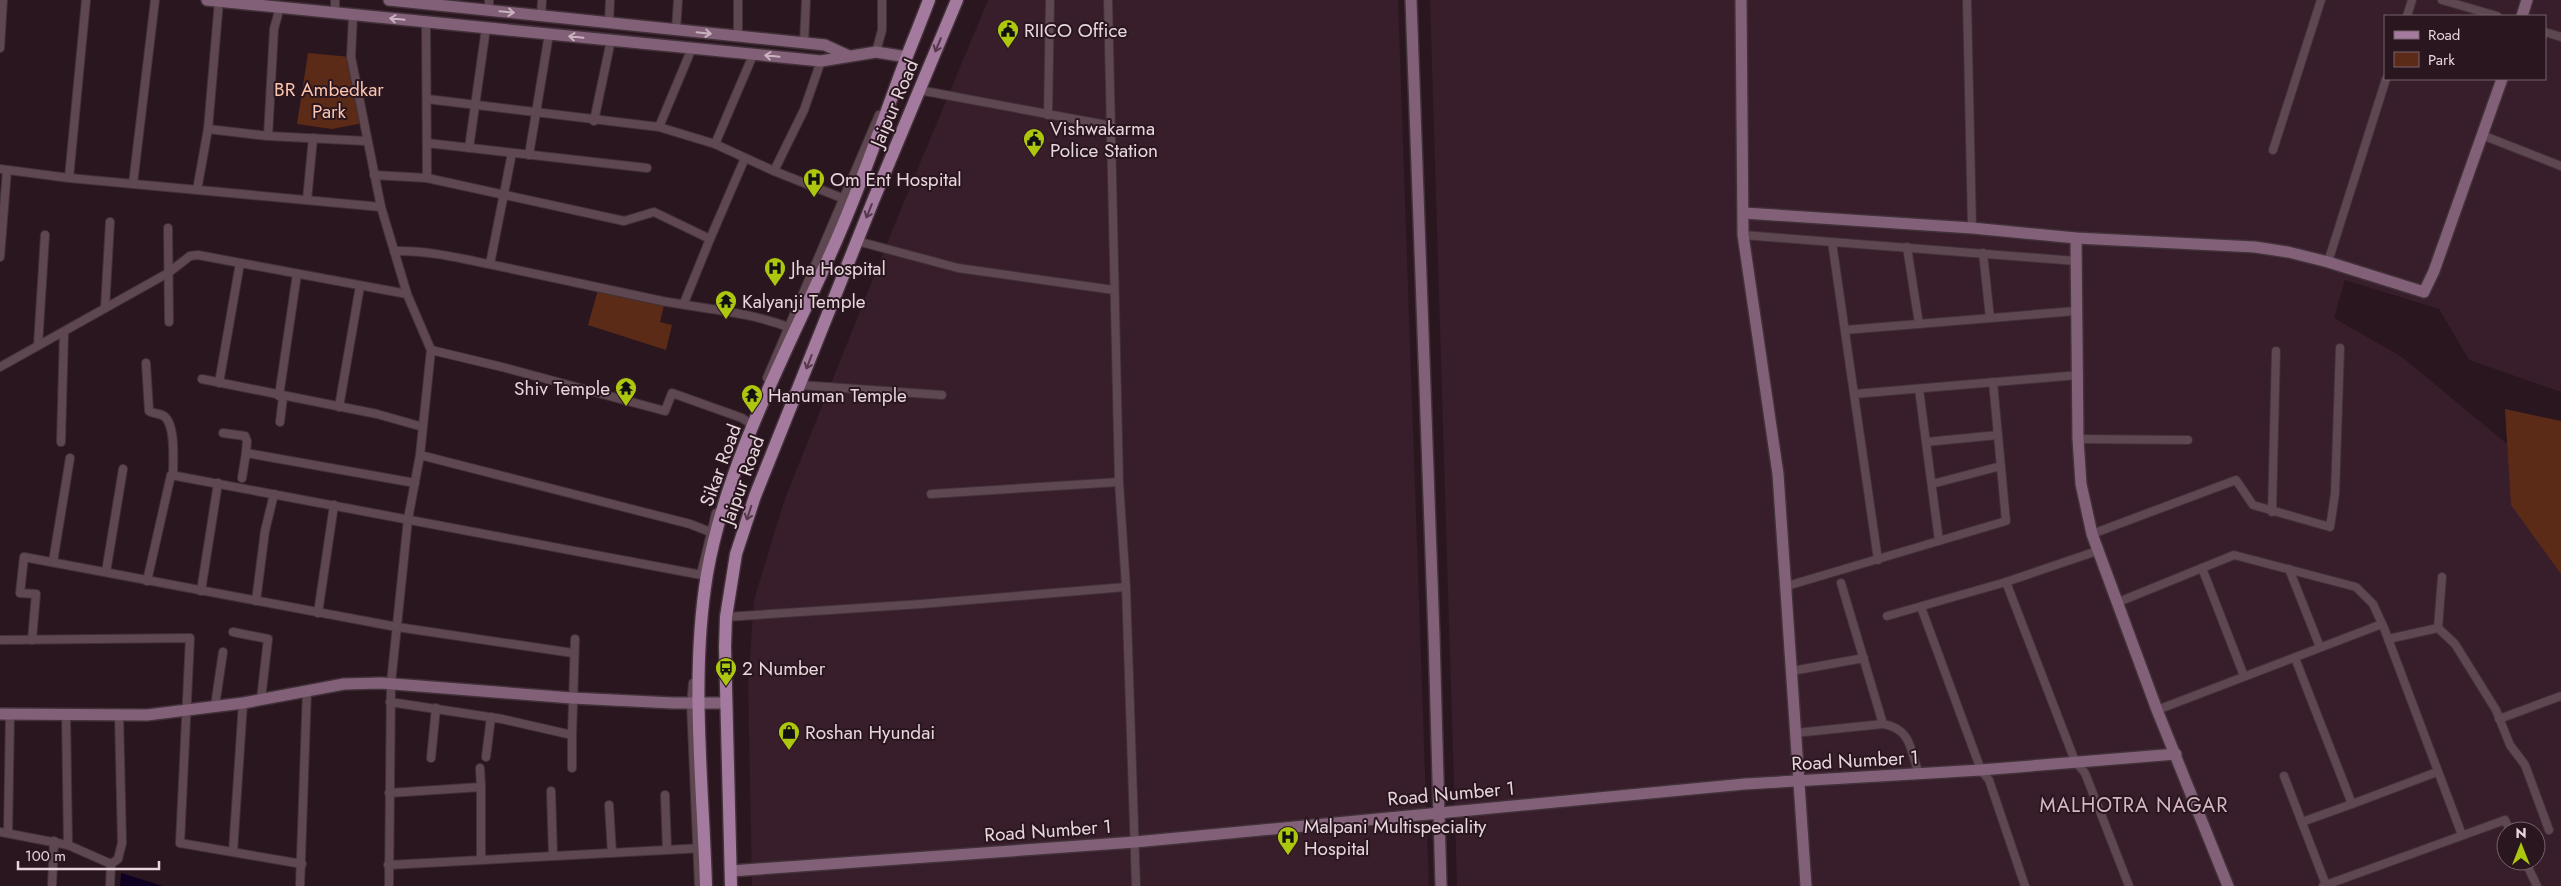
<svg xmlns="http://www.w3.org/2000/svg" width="2561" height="886" viewBox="0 0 2561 886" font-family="Jost,sans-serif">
	<rect width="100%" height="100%" fill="#2a161f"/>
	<g fill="#381d2a" fill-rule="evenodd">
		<path d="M988 0H1398L1429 886H752L748 684 754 600 784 501 898 216Z"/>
		<path d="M1430 0H2561V392L2469 360 2439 309 2345 280 2334 318 2402 357 2547 477 2561 518V886H1457ZM2385 16H2545V79H2385ZM2506 831H2536V861H2506Z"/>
	</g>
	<g fill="#5b2b18">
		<path d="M308 53 351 57 363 123 332 129 297 124Z"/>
		<path d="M598 290 665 301 660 322 672 325 666 350 588 325Z"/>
		<path d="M2505 409 2561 421V574L2511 505Z"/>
	</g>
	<path fill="#0f0023" d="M121 873 163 886H120Z"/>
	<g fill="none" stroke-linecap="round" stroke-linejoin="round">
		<g stroke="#413138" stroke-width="10">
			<g id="street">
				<path d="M738 0V36"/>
				<path d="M1108 0 1119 482 1126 587 1136 886"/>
				<path d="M1967 0 1972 228"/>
				<path d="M2442 0 2497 16"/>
				<path d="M489 10V0"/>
				<path d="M335 13V0"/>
				<path d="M353 15 351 57 381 207 407 294 431 350 420 455 408 519 391 683 389 886"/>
				<path d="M541 16 542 0"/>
				<path d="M2407 16 2412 0"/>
				<path d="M426 22 427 178"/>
				<path d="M609 23 610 0"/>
				<path d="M676 30 678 0"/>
				<path d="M2545 32 2561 37"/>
				<path d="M804 43 806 0"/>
				<path d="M0 48 3 0"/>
				<path d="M876 52 882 30V0"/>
				<path d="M919 90 1112 126"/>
				<path d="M427 99 659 127 715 144 774 171 847 200"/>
				<path d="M1048 115 1050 0"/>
				<path d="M594 121 611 40"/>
				<path d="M659 127 692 48"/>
				<path d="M208 129 268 136 366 141"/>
				<path d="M2482 135 2561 166"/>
				<path d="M268 136 274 29 280 7"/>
				<path d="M427 143 647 168"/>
				<path d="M715 144 753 55"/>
				<path d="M469 148 486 28"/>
				<path d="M2273 150 2321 0"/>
				<path d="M529 155 549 34"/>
				<path d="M0 169 69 178 381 207"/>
				<path d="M774 171 804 110 821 61"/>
				<path d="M374 175 427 178 624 221 654 212 710 239 684 303"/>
				<path d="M69 178 86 0"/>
				<path d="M133 184 155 0"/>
				<path d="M197 190 208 129 219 1"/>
				<path d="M307 200 313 138"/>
				<path d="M168 228 169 322"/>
				<path d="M1743 235 2076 261"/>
				<path d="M710 239 745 158"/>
				<path d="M857 241 958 268 1114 290"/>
				<path d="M1832 242 1878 560"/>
				<path d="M1907 247 1919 324"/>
				<path d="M394 251C431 250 467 260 503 267 556 278 609 290 662 301 705 309 750 312 791 328"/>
				<path d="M1983 253 1990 318"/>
				<path d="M0 257 7 170"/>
				<path d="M2328 262 2386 79"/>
				<path d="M490 264 512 153"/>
				<path d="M105 308 110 222"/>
				<path d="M1845 330 2076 311"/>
				<path d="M38 345 45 235"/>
				<path d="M431 350 502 367 665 411 672 393 742 418 754 426"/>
				<path d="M146 363 149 411C153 414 159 413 164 416 176 425 173 461 173 475"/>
				<path d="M0 367 168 273 190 256 198 255 407 294"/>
				<path d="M767 378 879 115"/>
				<path d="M202 379 377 414 423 427"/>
				<path d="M219 383 240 263"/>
				<path d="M800 385 942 395"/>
				<path d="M1919 389 1939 541"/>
				<path d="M1854 394 2079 375"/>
				<path d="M279 396 297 274"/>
				<path d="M339 407 360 286"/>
				<path d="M280 422 283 397"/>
				<path d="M223 433 245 436 247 441 246 453"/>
				<path d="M2078 439 2188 440"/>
				<path d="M61 442 64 332"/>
				<path d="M1926 442 1998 435"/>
				<path d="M420 455 690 524 713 533"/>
				<path d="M242 478 246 453 415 483"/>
				<path d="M1932 484 2001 466"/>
				<path d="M931 494 1119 482"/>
				<path d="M2272 512 2276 351"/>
				<path d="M2092 534 2236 480 2253 505 2330 527 2335 494 2340 348"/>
				<path d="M53 562 70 458"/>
				<path d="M2202 568 2244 676"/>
				<path d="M2289 569 2320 647"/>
				<path d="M702 570 716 513"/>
				<path d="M106 572 123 469"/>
				<path d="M147 581 171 475 707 576"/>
				<path d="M2006 582 2075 761 2085 773 2129 886"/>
				<path d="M1787 586 2006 521 1993 382"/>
				<path d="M201 591 218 483"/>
				<path d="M256 601 265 531 274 494"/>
				<path d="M2116 603 2234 555 2356 587 2373 604 2384 628 2462 835"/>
				<path d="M1921 607 1981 770 1989 780 2025 886"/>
				<path d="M318 613 334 505"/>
				<path d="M1887 616 2006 582 2097 551"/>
				<path d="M726 617 921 604 1126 587"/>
				<path d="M2438 628 2442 577"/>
				<path d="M233 632 268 639 261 699"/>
				<path d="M2388 639 2438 628 2455 644 2496 710 2510 745 2525 765 2549 830"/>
				<path d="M0 640 190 638 180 843 302 864"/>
				<path d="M32 640 36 594 20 593 24 557 397 627 573 653"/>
				<path d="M2295 658 2352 804 2302 822"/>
				<path d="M1792 671 1864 658"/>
				<path d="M693 683 691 704 699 886"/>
				<path d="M390 702 502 719 572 735 575 639"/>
				<path d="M215 706 223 652"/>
				<path d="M2157 710 2382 624"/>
				<path d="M66 714 68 845"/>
				<path d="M2499 719 2561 696"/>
				<path d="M1883 724C1912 729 1910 750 1919 774"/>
				<path d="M1795 733 1883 724 1841 583"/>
				<path d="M572 735V768"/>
				<path d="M486 757 491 717"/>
				<path d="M431 758 436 708"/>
				<path d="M480 768 481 787"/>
				<path d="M2284 776 2326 885"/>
				<path d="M551 791 553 856"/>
				<path d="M389 793 481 787V860"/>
				<path d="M665 795 667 850"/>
				<path d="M2352 804 2437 772"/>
				<path d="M609 805 612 853"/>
				<path d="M0 832 68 845 111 864"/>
				<path d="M8 833 10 714"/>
				<path d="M233 852 243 703"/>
				<path d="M2525 861 2537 886"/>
				<path d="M111 864 118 859 122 843 119 715"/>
				<path d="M388 865 703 848"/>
				<path d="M52 886 54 841"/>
				<path d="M110 886 111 864"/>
				<path d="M300 886 307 690"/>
				<path d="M2323 886 2505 820 2510 831"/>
			</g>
		</g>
		<g stroke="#413138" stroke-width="14">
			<g id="secondary">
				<path d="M207 0 821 61 876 52 907 57"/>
				<path d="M389 0 825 45 849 56"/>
				<path d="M1411 0 1434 636 1441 886"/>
				<path d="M1741 0 1743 235 1778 474 1806 886"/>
				<path d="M2522 16 2527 0"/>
				<path d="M1744 213 1972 228 2076 238 2255 247 2288 252 2328 262 2424 292 2434 271 2502 79"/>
				<path d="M2076 238 2078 439 2081 484 2092 534 2157 710 2228 886"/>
				<path d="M0 714 147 715 243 703 344 684 381 683 572 698 673 703H725"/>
				<path d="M731 871 1135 842 1745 784 1981 770 2176 754"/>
			</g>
		</g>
		<g stroke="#413138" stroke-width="15">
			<g id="primary">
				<path d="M706 886C703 783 690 677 707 574 726 465 784 357 829 257 859 191 882 123 907 56 914 38 922 19 929 0"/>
				<path d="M731 886 725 647 726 617 736 554 755 496 873 201 957 0"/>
			</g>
		</g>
		<use href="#street" stroke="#5f4751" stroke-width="8"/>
		<use href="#secondary" stroke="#826078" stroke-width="11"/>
		<use href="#primary" stroke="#a47a9e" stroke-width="12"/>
	</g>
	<defs><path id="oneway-shaft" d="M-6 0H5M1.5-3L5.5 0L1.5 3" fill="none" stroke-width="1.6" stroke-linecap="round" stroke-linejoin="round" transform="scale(1.25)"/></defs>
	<g stroke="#c9b3bf">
		<use href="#oneway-shaft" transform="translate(507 12) rotate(6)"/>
		<use href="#oneway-shaft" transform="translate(397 19) rotate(-174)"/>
		<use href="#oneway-shaft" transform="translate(704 33) rotate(6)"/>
		<use href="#oneway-shaft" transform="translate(576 37) rotate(-174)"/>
		<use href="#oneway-shaft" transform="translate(772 56) rotate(-174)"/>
	</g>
	<g stroke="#55394b">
		<use href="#oneway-shaft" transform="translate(938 45) rotate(113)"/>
		<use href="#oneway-shaft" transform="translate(869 211) rotate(112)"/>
		<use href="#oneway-shaft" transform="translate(809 362) rotate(111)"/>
		<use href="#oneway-shaft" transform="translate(749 513) rotate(108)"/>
	</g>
	<defs>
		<g id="civic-pin" transform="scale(1.125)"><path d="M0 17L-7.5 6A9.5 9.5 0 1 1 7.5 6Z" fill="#adc60e" stroke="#2a161f"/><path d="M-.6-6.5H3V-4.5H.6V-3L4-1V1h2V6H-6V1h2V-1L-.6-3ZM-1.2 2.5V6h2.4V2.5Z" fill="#111"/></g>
		<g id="hospital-pin" transform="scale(1.125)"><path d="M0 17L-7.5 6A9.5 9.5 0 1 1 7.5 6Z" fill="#adc60e" stroke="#2a161f"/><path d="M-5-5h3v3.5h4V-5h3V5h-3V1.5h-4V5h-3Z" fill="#111"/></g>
		<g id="temple-pin" transform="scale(1.125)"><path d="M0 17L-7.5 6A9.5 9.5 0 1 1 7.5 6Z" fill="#adc60e" stroke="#2a161f"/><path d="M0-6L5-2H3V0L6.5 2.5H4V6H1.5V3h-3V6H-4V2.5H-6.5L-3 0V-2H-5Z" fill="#111"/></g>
		<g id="bus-pin" transform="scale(1.125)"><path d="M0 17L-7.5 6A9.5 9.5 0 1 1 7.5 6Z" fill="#adc60e" stroke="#2a161f"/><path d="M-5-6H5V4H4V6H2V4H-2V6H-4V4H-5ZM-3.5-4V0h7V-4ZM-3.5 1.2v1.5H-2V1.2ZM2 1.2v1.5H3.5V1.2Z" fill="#111"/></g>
		<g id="shop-pin" transform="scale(1.125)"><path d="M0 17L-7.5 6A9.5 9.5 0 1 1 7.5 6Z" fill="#adc60e" stroke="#2a161f"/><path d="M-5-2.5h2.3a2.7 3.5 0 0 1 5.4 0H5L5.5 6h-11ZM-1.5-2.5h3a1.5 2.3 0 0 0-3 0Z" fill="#111"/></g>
	</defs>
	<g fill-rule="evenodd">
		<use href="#civic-pin" x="1008" y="30"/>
		<use href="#civic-pin" x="1034" y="139"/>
		<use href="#hospital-pin" x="814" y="179"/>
		<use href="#hospital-pin" x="775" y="268"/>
		<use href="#temple-pin" x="726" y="301"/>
		<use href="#temple-pin" x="626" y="388"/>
		<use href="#temple-pin" x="752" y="395"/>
		<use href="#bus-pin" x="726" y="668"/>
		<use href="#shop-pin" x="789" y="732"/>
		<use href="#hospital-pin" x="1288" y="837"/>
	</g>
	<g text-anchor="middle" stroke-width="4" stroke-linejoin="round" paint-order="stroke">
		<g font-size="19" fill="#e7d7dd" stroke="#2a161f" text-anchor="start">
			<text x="1024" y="37">RIICO Office</text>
			<text x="1050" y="135">Vishwakarma<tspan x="1050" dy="22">Police Station</tspan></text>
			<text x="830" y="186">Om Ent Hospital</text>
			<text x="791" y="275">Jha Hospital</text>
			<text x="742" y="308">Kalyanji Temple</text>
			<text x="610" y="395" text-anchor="end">Shiv Temple</text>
			<text x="768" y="402">Hanuman Temple</text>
			<text x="742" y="675">2 Number</text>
			<text x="805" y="739">Roshan Hyundai</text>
			<text x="1304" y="833">Malpani Multispeciality<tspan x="1304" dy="22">Hospital</tspan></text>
		</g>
		<g font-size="19" fill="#fac4af" stroke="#2a161f">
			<text x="329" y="96">BR Ambedkar<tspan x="329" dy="22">Park</tspan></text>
		</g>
		<g font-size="19" fill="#e7d7dd" stroke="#2a161f">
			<text transform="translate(894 103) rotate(-67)" y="7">Jaipur Road</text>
			<text transform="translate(720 465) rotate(-70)" y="7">Sikar Road</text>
			<text transform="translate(742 480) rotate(-70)" y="7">Jaipur Road</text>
			<text transform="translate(1855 760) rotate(-3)" y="7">Road Number 1</text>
			<text transform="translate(1451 793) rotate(-5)" y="7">Road Number 1</text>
			<text transform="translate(1048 830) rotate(-4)" y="7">Road Number 1</text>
		</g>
		<g font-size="20" letter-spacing="1" fill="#d4b7c3" stroke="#2a161f">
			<text x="2134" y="812">MALHOTRA NAGAR</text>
		</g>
	</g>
	<rect x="2384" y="15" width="162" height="65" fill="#2a161f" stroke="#76636b"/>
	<rect x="2394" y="31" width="25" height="8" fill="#a47a9e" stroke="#76636b"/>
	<text x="2428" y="40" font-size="15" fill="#e7d7dd">Road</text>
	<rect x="2394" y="52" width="25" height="15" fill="#5b2b18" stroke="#76636b"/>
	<text x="2428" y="65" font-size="15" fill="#e7d7dd">Park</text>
	<g transform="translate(2521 846)"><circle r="24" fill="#2a161f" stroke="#76636b"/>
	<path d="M0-4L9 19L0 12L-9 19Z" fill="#adc60e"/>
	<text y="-8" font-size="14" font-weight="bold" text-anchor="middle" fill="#e7d7dd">N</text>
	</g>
	<path d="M18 861v8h141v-8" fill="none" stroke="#e7d7dd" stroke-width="2.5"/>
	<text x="25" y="861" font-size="15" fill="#e7d7dd" stroke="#2a161f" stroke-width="4" paint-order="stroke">100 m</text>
</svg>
